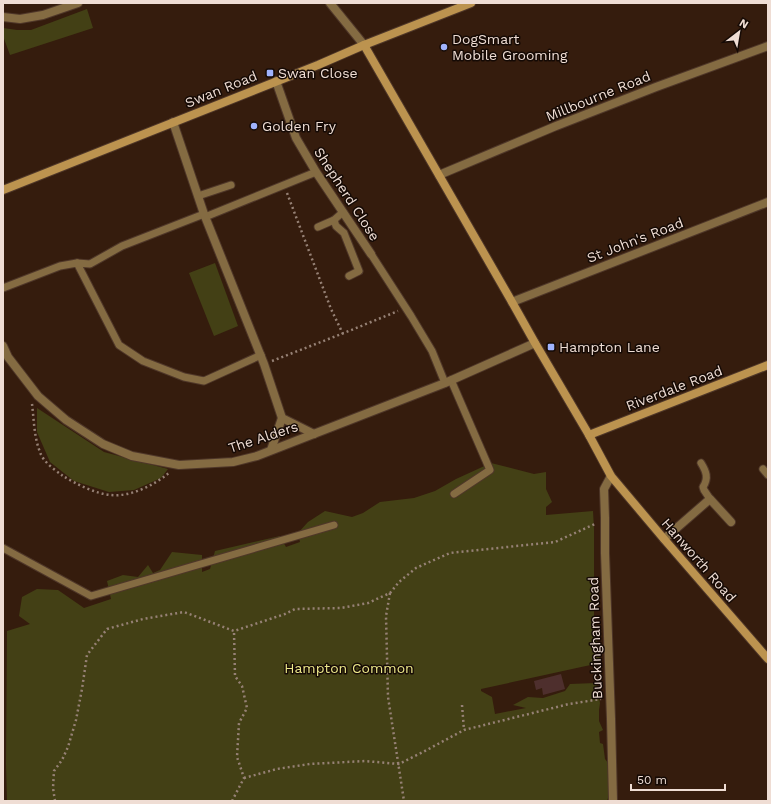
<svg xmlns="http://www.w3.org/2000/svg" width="771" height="804" viewBox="0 0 771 804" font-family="'Work Sans',sans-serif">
	<rect width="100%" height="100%" fill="#351c0d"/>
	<g fill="#434015">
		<path d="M87 9 93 28 10 55 3 36V28L17 30H31Z"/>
		<path d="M215 263 238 326 214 336 189 273Z"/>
		<path d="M37 408 104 452 168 469 161 478 134 490 109 492 74 481 50 462 37 432Z"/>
		<path d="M491 463 534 474 546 472V489L552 502 546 507V515L593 511 594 529V620L600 659 595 662V664L481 689V691L492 697 495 714 526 708 513 705 528 697 543 698 565 691 570 684 596 683 600 703 599 710V721L603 730 599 732 600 743 603 744 605 759 612 768 613 784 607 801H7L6 764 7 631 30 624 19 616 22 597 37 589 58 590 84 608 111 599 107 581 123 575 138 577 148 565 153 573 160 570 172 552 202 555V572L210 569 215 551 280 536 286 547 300 542 298 533 308 522 325 511 352 517 363 513 380 502 414 498 435 491 456 479Z"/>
	</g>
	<path fill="#4e2f2d" d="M561 674 565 689 543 695 542 688 536 690 534 681Z"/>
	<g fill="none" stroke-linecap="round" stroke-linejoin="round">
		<g stroke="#4f3729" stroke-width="9">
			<g id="lane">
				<path d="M198 196 231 185"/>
				<path d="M205 217 316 172"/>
				<path d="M334 220 336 226 344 233 359 271 349 276"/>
				<path d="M318 227 334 220 343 212"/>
				<path d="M371 254 411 316 432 351 445 383"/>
				<path d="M77 263 119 345 143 361 184 377 204 381 261 355"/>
				<path d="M3 288 60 266 77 263 90 264 122 246 204 214"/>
				<path d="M451 380 490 470 454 494"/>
				<path d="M701 463C706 471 709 478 703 487L704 490 710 499"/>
				<path d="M763 469 768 475"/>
				<path d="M3 548 91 596 334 525"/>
			</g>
		</g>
		<g stroke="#4f3729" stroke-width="10">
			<g id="street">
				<path d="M330 3 364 45"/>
				<path d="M3 17 20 19 43 15 78 3"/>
				<path d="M276 81 296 138 316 172 371 254"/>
				<path d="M173 122 204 214 264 364 282 418 314 434"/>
				<path d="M439 175 556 126 656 87 768 46"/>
				<path d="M512 302 768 202"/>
				<path d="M3 346 8 357 38 396 66 420 103 444 132 456 179 465 233 462 257 456 445 383 535 343"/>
				<path d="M271 450 282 418"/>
				<path d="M611 476 604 489 605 518V553L611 719 613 801"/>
				<path d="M664 539 710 499 731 522"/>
			</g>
		</g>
		<g stroke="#4f3729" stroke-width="10">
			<g id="secondary">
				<path d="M364 45 512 302 535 343 589 435 611 476 664 539 768 659"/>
				<path d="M3 190 318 65 364 45 471 3"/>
				<path d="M589 435 768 365"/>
			</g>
		</g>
		<g stroke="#968175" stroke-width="2.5" stroke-dasharray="2 3" stroke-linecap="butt">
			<path d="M287 193 331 309 343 334"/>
			<path d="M272 361 344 333 398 311"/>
			<path d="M32 404C34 420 34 437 40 452 43 462 55 470 63 476 76 484 96 494 111 495 131 497 154 485 169 473"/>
			<path d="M390 593 386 616 388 697 404 801"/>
			<path d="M462 705 464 730"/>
			<path d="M244 778 277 769 310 764 365 761 399 764 423 752 464 730 569 704 601 699"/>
			<path d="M55 801 53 788 54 771 62 760 68 747 76 720 82 689 87 655 107 629 143 619 184 612 234 631 285 614 295 609 341 608 368 603 390 593 399 582 416 568 450 553 555 542 595 524"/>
			<path d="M232 801 244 778 237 757 239 723 247 708 242 686 235 676 234 631"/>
		</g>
		<use href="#lane" stroke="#846b42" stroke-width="7"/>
		<use href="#street" stroke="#846b42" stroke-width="8"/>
		<use href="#secondary" stroke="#bc934f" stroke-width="8"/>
	</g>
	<g fill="#a0b3fd" stroke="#150a05" stroke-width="1.5">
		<circle cx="444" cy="47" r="4"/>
		<rect x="266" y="69" width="8" height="8" rx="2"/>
		<circle cx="254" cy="126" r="4"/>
		<rect x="547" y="343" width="8" height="8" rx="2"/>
	</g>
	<g text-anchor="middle" stroke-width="3" stroke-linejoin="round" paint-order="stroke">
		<g font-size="14" fill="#efddd4" stroke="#150a05" text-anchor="start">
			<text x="452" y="44">DogSmart<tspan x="452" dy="16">Mobile Grooming</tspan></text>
			<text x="278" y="78">Swan Close</text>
			<text x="262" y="131">Golden Fry</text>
			<text x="559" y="352">Hampton Lane</text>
		</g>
		<g font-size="14" fill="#efddd4" stroke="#150a05">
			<text transform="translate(221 89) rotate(-22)" y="5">Swan Road</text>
			<text transform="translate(598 96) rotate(-22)" y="5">Millbourne Road</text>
			<text transform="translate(347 194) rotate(57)" y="5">Shepherd Close</text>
			<text transform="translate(635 240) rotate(-21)" y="5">St John's Road</text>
			<text transform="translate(674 388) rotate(-21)" y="5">Riverdale Road</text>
			<text transform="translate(263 437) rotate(-18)" y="5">The Alders</text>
			<text transform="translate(699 560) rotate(49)" y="5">Hanworth Road</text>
			<text transform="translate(595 638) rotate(-92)" y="5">Buckingham Road</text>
		</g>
		<g font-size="14" fill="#ede88a" stroke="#150a05">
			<text x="349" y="673">Hampton Common</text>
		</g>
	</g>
	<rect width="771" height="804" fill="none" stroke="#efddd4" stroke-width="8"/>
	<g transform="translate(739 32) rotate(31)" stroke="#150a05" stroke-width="3" paint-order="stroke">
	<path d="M0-3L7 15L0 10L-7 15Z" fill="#efddd4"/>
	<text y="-6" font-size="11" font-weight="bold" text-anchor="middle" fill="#efddd4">N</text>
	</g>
	<path d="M631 784v6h94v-6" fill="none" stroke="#efddd4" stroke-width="2"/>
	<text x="637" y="784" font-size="12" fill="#efddd4" stroke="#150a05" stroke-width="3" paint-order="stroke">50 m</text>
</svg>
